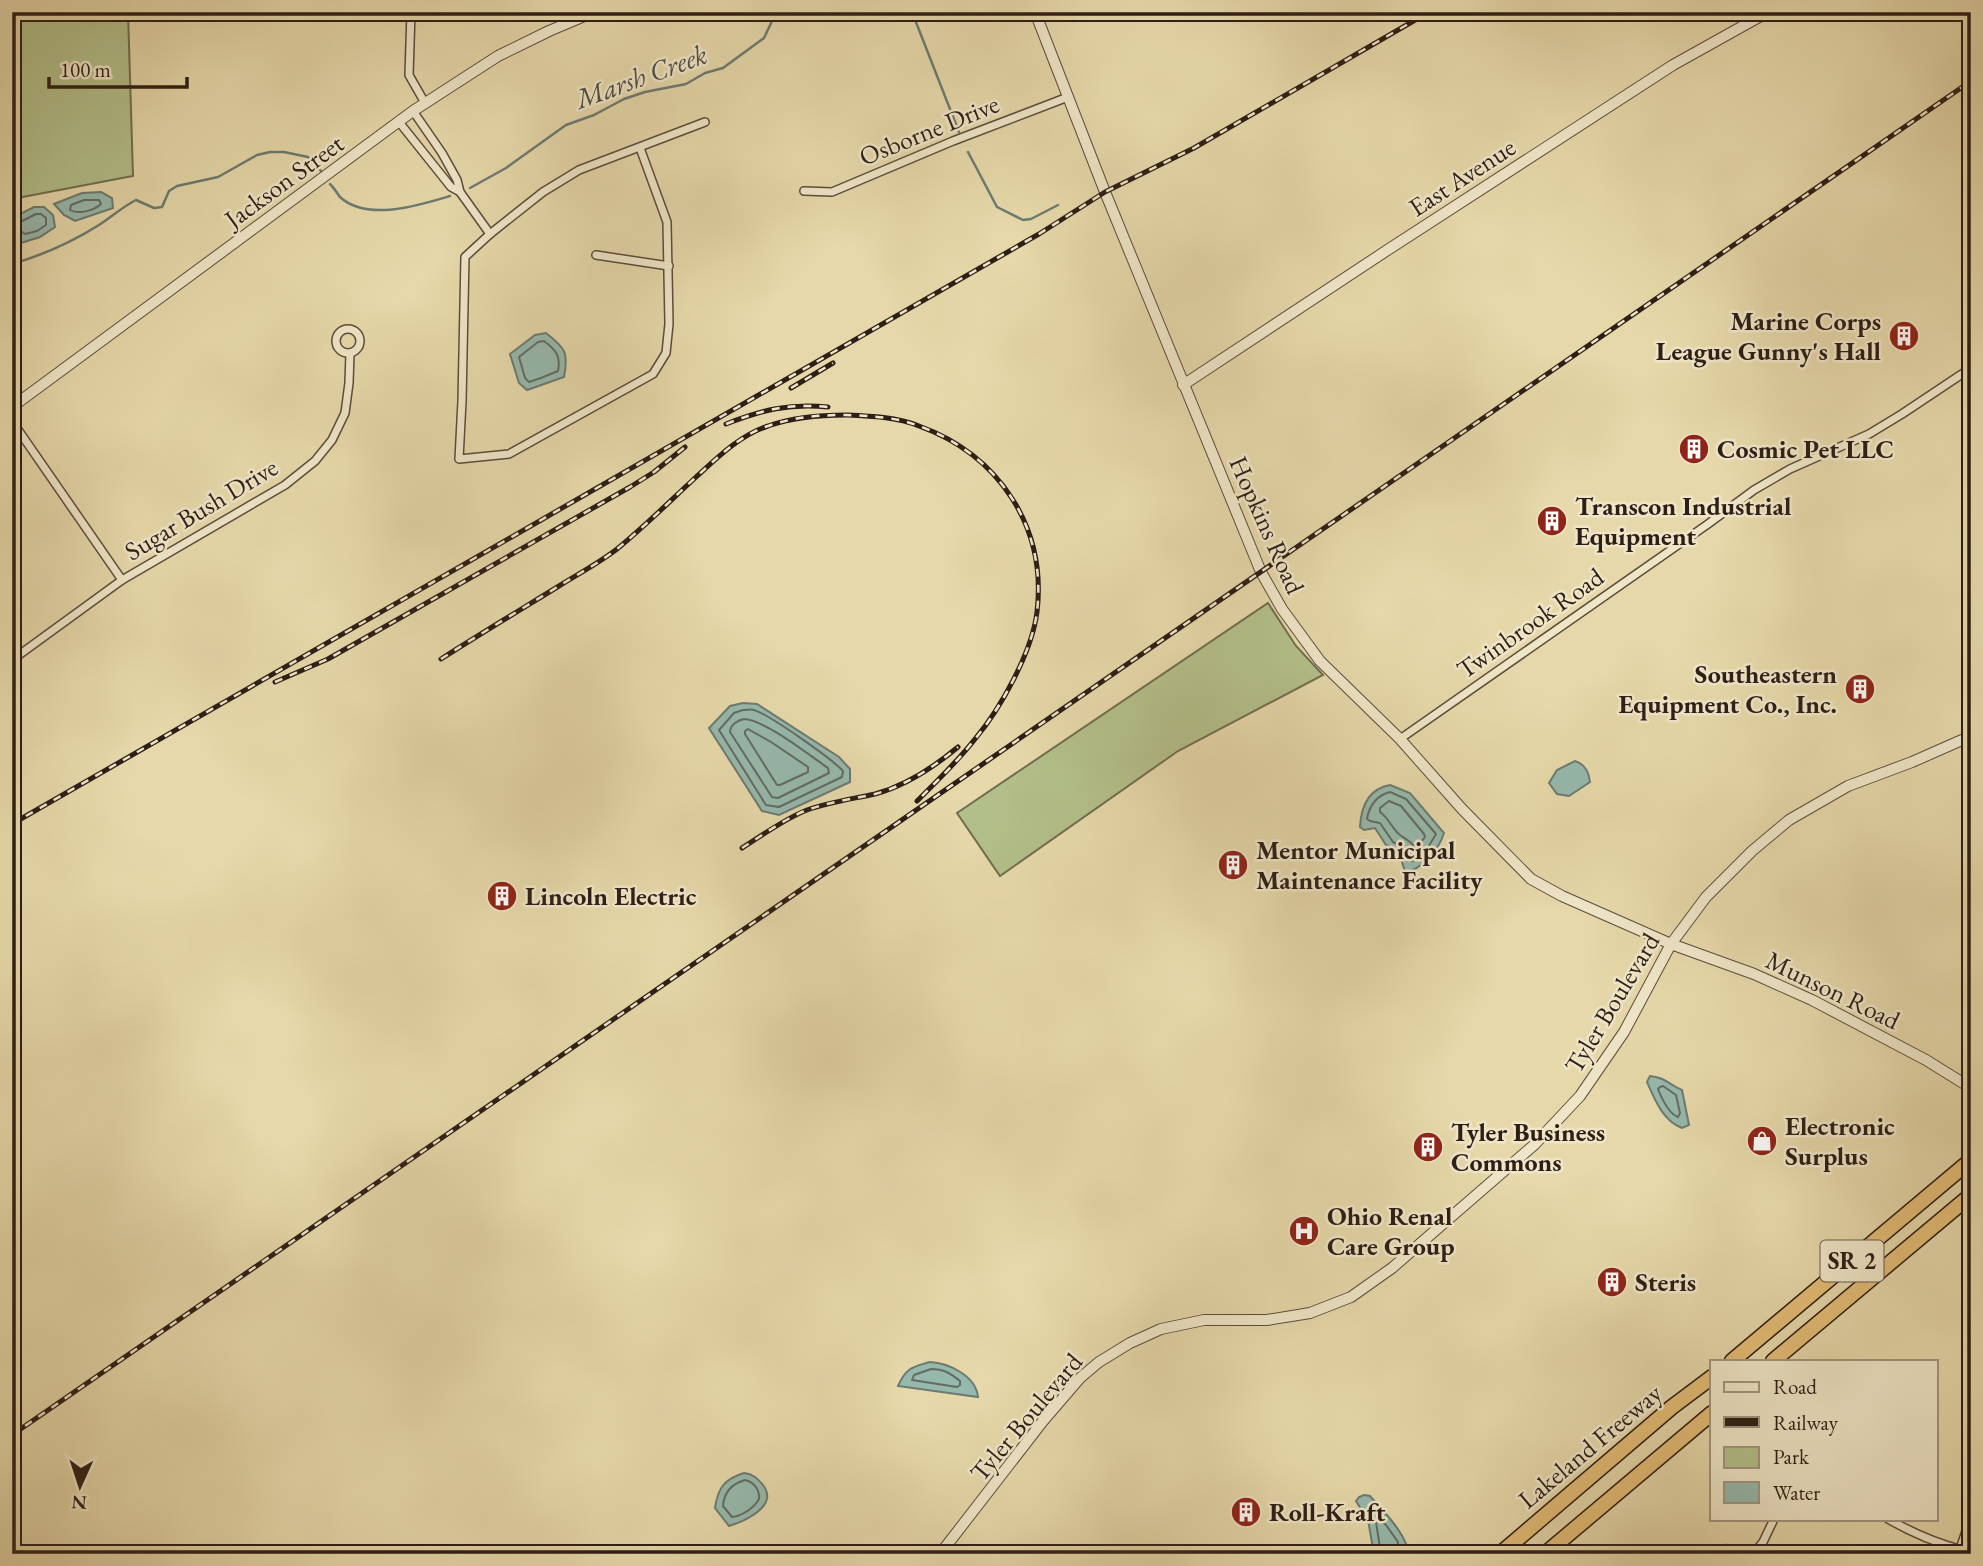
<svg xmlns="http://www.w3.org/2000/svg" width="1983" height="1566" viewBox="0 0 1983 1566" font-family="'EB Garamond',serif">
	<rect width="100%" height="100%" fill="#e6d8aa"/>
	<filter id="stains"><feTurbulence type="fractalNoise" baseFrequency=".00286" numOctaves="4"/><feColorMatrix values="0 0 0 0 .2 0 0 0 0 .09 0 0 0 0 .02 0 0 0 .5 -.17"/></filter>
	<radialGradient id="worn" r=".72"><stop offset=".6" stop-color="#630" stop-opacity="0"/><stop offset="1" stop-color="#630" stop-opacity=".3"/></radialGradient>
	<g fill="#b3bf8a" stroke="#706e50" stroke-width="2">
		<path d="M12 12H128L133 176 12 199Z"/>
		<path d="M1268 603 1296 646 1323 675 1178 751 1000 876 957 813Z"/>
	</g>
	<g fill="#96b9ad" stroke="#6c7b71" stroke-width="2">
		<path d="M101 192 112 198 113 208 75 221 64 215 54 204 82 193Z"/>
		<path d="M34 207H44L53 215 55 227 40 237 21 243 15 236 12 218Z"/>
		<path d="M546 333C565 348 569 352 564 377L527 390 519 383 510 354 535 335Z"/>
		<path d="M743 703 757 704 839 757 850 769V782L779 815 762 811 709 728 730 706Z"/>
		<path d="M1575 761C1585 764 1589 773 1590 782L1569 796 1557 794 1549 783 1557 770Z"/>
		<path d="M1390 785 1410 793 1444 833C1439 849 1422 870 1405 872L1399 852 1386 845 1375 828 1364 830 1360 827C1361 807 1368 789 1390 785Z"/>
		<path d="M1650 1076C1664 1077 1670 1085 1682 1090L1689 1125 1682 1128C1663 1121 1655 1100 1647 1082Z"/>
		<path d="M930 1362C949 1363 976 1376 978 1397L898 1386C906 1368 912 1367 930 1362Z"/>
		<path d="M744 1473C753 1474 757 1478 763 1485 779 1506 745 1521 729 1526L715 1508C718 1488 724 1479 744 1473Z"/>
		<path d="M1364 1495 1370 1496C1383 1511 1399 1526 1407 1546L1401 1554H1374L1368 1520 1356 1501 1359 1497Z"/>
	</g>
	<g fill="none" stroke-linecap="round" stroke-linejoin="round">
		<g stroke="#626c62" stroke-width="2">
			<path d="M84 200H99L101 204C95 210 79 215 70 210L71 205Z"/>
			<path d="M36 214H41L46 218V225L37 231 25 234 17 228 18 223Z"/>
			<path d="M544 341C556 350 561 356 558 371L541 378 529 382 525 378 519 357 538 342Z"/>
			<path d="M743 710C747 710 751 709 754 710 770 715 832 759 843 771L842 777 779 807 766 805 719 730 734 713Z"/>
			<path d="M744 719C765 720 809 755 828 768L829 773 778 798 772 797 730 732C730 725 738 720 744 719Z"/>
			<path d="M748 729 771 742 808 767V772L780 785H777L745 734V731Z"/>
			<path d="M1390 792 1406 799 1436 834 1427 849 1413 861 1409 860 1403 847 1393 842 1380 823 1370 821 1367 819C1369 806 1377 795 1390 792Z"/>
			<path d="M1389 801 1401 806 1424 834 1425 837 1418 846H1414C1409 840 1405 839 1400 835 1392 829 1389 818 1380 812V808Z"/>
			<path d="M1663 1086 1676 1095 1680 1113 1678 1117C1669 1114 1662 1099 1658 1089L1660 1087Z"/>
			<path d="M931 1369C944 1369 950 1373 960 1381V1385L957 1387 912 1380 914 1375Z"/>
			<path d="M745 1480C754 1482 760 1490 759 1499 754 1508 742 1516 732 1517L723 1506C724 1492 731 1484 745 1480Z"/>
			<path d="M1381 1554 1376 1522 1379 1519 1386 1525 1398 1542 1396 1554"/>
		</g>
		<g stroke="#6c7b71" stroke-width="2.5">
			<path d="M912 12 959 132"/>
			<path d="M968 152 997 207 1023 220 1031 219 1058 205"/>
			<path d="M330 184C334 188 337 193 340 197 367 222 420 205 450 196"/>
			<path d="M470 188 506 168 566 125 594 115 624 99 645 92 686 84 705 73 723 68 764 38 773 19 780 12"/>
			<path d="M12 264C43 255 72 242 99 225 112 217 122 207 136 200L154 208 162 207 169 191 177 186 218 177 257 155 270 152H284L308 157 321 171"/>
		</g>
		<g stroke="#5b4c3b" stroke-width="10">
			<g id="minor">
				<path d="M411 12 409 75 425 103"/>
				<path d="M413 111 442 153 457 180 460 192 490 234"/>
				<path d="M399 122 451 187 460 192"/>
				<path d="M640 148 667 222 669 324 666 353 653 374 509 454 459 459 462 401 465 257 490 234 543 192 579 170 705 122"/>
				<path d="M804 191 832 192 953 141 1068 97"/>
				<path d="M596 255 669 266"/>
				<circle cx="348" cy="341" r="12"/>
				<path d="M12 421 122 580"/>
				<path d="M12 660 122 580 285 485 315 461 332 440 345 413 349 383 350 353"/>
				<path d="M1400 739 1708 524 1754 490 1790 469 1869 434 1902 414 1971 368"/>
				<path d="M1888 1519C1911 1532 1933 1542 1959 1549"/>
				<path d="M1959 1552 1971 1516"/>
				<path d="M1716 1554C1723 1546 1730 1549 1739 1552L1740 1554"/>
				<path d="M1753 1554 1763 1542 1774 1519"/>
			</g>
		</g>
		<g stroke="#5b4c3b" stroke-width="12">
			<g id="tertiary">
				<path d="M1035 12 1105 192 1261 572 1282 609 1320 661 1400 739 1462 809 1531 879 1562 896 1671 944 1754 974 1812 1000 1926 1060 1971 1088"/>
				<path d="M1183 385 1389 249 1673 65 1768 12"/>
				<path d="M12 407 413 111 498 56 549 31 594 12"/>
				<path d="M940 1554 1043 1421 1080 1378 1099 1362 1130 1343 1161 1329 1204 1320H1267L1310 1313 1351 1297 1392 1268 1534 1145 1580 1096 1624 1032 1671 944 1706 897 1752 851 1789 820 1848 786 1912 762 1971 736"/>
			</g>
		</g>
		<g stroke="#2d1e16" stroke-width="17">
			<g id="motorway">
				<path d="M1732 1361 1971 1160"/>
				<path d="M1773 1361 1971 1195"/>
				<path d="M1500 1554 1672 1407 1712 1377"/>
				<path d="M1545 1554 1712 1413"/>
			</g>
		</g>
		<use href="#minor" stroke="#efe6c8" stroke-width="7"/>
		<use href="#tertiary" stroke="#efe6c8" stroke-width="10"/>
		<use href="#motorway" stroke="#e3bc75" stroke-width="14"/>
		<g stroke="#2d1e16" stroke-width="5">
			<g id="rail">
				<path d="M791 388 833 363"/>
				<path d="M726 424C762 410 789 403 828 407"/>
				<path d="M441 659C480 634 520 610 559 586 578 574 599 563 617 549 644 527 669 502 695 478 717 458 740 435 768 426 794 417 819 415 846 415 870 416 897 417 919 426 999 455 1047 527 1037 612 1032 652 1001 708 975 739 958 761 937 781 917 801"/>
				<path d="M275 682 328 659 630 487 654 472 685 447"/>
				<path d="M12 824 1039 234 1105 192 1194 148 1429 12"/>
				<path d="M742 848C763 835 784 819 807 810 829 802 852 799 875 794 905 786 934 767 958 747"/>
				<path d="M12 1435 1971 81"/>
			</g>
		</g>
		<use href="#rail" stroke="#efe6c8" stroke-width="2.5" stroke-dasharray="8" stroke-linecap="butt"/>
	</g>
	<defs>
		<g id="building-disc" transform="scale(1.575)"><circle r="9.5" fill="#8f2418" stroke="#efe6c8"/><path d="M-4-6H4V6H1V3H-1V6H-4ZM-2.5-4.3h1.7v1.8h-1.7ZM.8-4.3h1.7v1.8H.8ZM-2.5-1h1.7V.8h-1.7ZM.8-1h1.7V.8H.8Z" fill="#fff"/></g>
		<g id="shop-disc" transform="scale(1.575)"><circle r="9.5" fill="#8f2418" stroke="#efe6c8"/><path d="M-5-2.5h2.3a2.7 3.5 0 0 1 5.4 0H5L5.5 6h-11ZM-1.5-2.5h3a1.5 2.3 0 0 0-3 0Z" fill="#fff"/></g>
		<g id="hospital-disc" transform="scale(1.575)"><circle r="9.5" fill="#8f2418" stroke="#efe6c8"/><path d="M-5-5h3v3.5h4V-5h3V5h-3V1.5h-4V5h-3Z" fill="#fff"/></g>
	</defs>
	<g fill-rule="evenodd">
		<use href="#building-disc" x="1904" y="336"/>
		<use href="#building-disc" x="1694" y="449"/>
		<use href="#building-disc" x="1552" y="521"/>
		<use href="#building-disc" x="1860" y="689"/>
		<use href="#building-disc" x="1233" y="865"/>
		<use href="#building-disc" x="502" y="896"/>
		<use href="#shop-disc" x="1762" y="1141"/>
		<use href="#building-disc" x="1428" y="1147"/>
		<use href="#hospital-disc" x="1304" y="1231"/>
		<use href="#building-disc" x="1612" y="1282"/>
		<use href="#building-disc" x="1246" y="1512"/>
	</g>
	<g text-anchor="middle" stroke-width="5" stroke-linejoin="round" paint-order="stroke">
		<rect fill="#efe6c8" stroke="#675a4b" stroke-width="2" x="1820.5" y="1240.5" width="63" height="41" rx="5"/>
		<g font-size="24" font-weight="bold" fill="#2d1e16">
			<text x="1852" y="1269">SR 2</text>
		</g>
		<g font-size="26" fill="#2d1e16" stroke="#efe6c8">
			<text transform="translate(929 130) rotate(-22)" y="9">Osborne Drive</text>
			<text transform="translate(1462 177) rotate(-33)" y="9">East Avenue</text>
			<text transform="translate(284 181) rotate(-36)" y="9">Jackson Street</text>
			<text transform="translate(201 509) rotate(-31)" y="9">Sugar Bush Drive</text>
			<text transform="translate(1267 525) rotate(66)" y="9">Hopkins Road</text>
			<text transform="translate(1530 623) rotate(-35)" y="9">Twinbrook Road</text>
			<text transform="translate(1833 990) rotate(26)" y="9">Munson Road</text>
			<text transform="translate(1612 1003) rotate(-59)" y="9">Tyler Boulevard</text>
			<text transform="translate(1026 1417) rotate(-50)" y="9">Tyler Boulevard</text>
			<text transform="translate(1590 1446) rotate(-40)" y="9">Lakeland Freeway</text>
		</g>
		<g font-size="26" font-weight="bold" fill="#2d1e16" stroke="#efe6c8" text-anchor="start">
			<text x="1881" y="330" text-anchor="end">Marine Corps<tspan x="1881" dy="30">League Gunny's Hall</tspan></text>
			<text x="1717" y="458">Cosmic Pet LLC</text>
			<text x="1575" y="515">Transcon Industrial<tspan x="1575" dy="30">Equipment</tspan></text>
			<text x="1837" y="683" text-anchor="end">Southeastern<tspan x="1837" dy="30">Equipment Co., Inc.</tspan></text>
			<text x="1256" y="859">Mentor Municipal<tspan x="1256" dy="30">Maintenance Facility</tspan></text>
			<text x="525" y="905">Lincoln Electric</text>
			<text x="1785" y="1135">Electronic<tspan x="1785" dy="30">Surplus</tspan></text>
			<text x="1451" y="1141">Tyler Business<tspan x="1451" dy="30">Commons</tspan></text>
			<text x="1327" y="1225">Ohio Renal<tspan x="1327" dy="30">Care Group</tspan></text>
			<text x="1635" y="1291">Steris</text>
			<text x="1269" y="1521">Roll-Kraft</text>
		</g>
		<g font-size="28" font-style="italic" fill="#4c4c43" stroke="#efe6c8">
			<text transform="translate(641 76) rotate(-20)" y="10">Marsh Creek</text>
		</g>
	</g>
	<rect width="1983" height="1566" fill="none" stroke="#e6d8aa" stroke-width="42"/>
	<rect x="14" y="14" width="1955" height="1538" fill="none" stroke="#2d1e16" stroke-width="3.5"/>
	<rect x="21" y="21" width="1941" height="1524" fill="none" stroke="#2d1e16" stroke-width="2"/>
	<rect x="1710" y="1360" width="228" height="161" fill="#efe6c8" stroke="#a19681" stroke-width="2"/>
	<rect x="1724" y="1382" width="35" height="10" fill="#efe6c8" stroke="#a19681" stroke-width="2"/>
	<text x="1773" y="1394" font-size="21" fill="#2d1e16">Road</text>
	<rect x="1724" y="1417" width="35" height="10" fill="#2d1e16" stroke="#a19681" stroke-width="2"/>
	<text x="1773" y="1430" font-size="21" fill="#2d1e16">Railway</text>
	<rect x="1724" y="1447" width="35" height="21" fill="#b3bf8a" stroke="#a19681" stroke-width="2"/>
	<text x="1773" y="1464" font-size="21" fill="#2d1e16">Park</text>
	<rect x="1724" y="1482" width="35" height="21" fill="#96b9ad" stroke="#a19681" stroke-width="2"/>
	<text x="1773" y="1500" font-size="21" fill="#2d1e16">Water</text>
	<g transform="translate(80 1486) rotate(183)" stroke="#efe6c8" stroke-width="5" paint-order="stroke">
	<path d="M0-5L12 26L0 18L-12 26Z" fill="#2d1e16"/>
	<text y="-10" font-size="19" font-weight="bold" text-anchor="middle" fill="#2d1e16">N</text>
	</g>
	<path d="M49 77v10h138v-10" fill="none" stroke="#2d1e16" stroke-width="3.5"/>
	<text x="60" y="77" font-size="21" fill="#2d1e16" stroke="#efe6c8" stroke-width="5" paint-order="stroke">100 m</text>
	<rect width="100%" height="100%" filter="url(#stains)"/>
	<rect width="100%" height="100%" fill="url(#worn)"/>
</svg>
